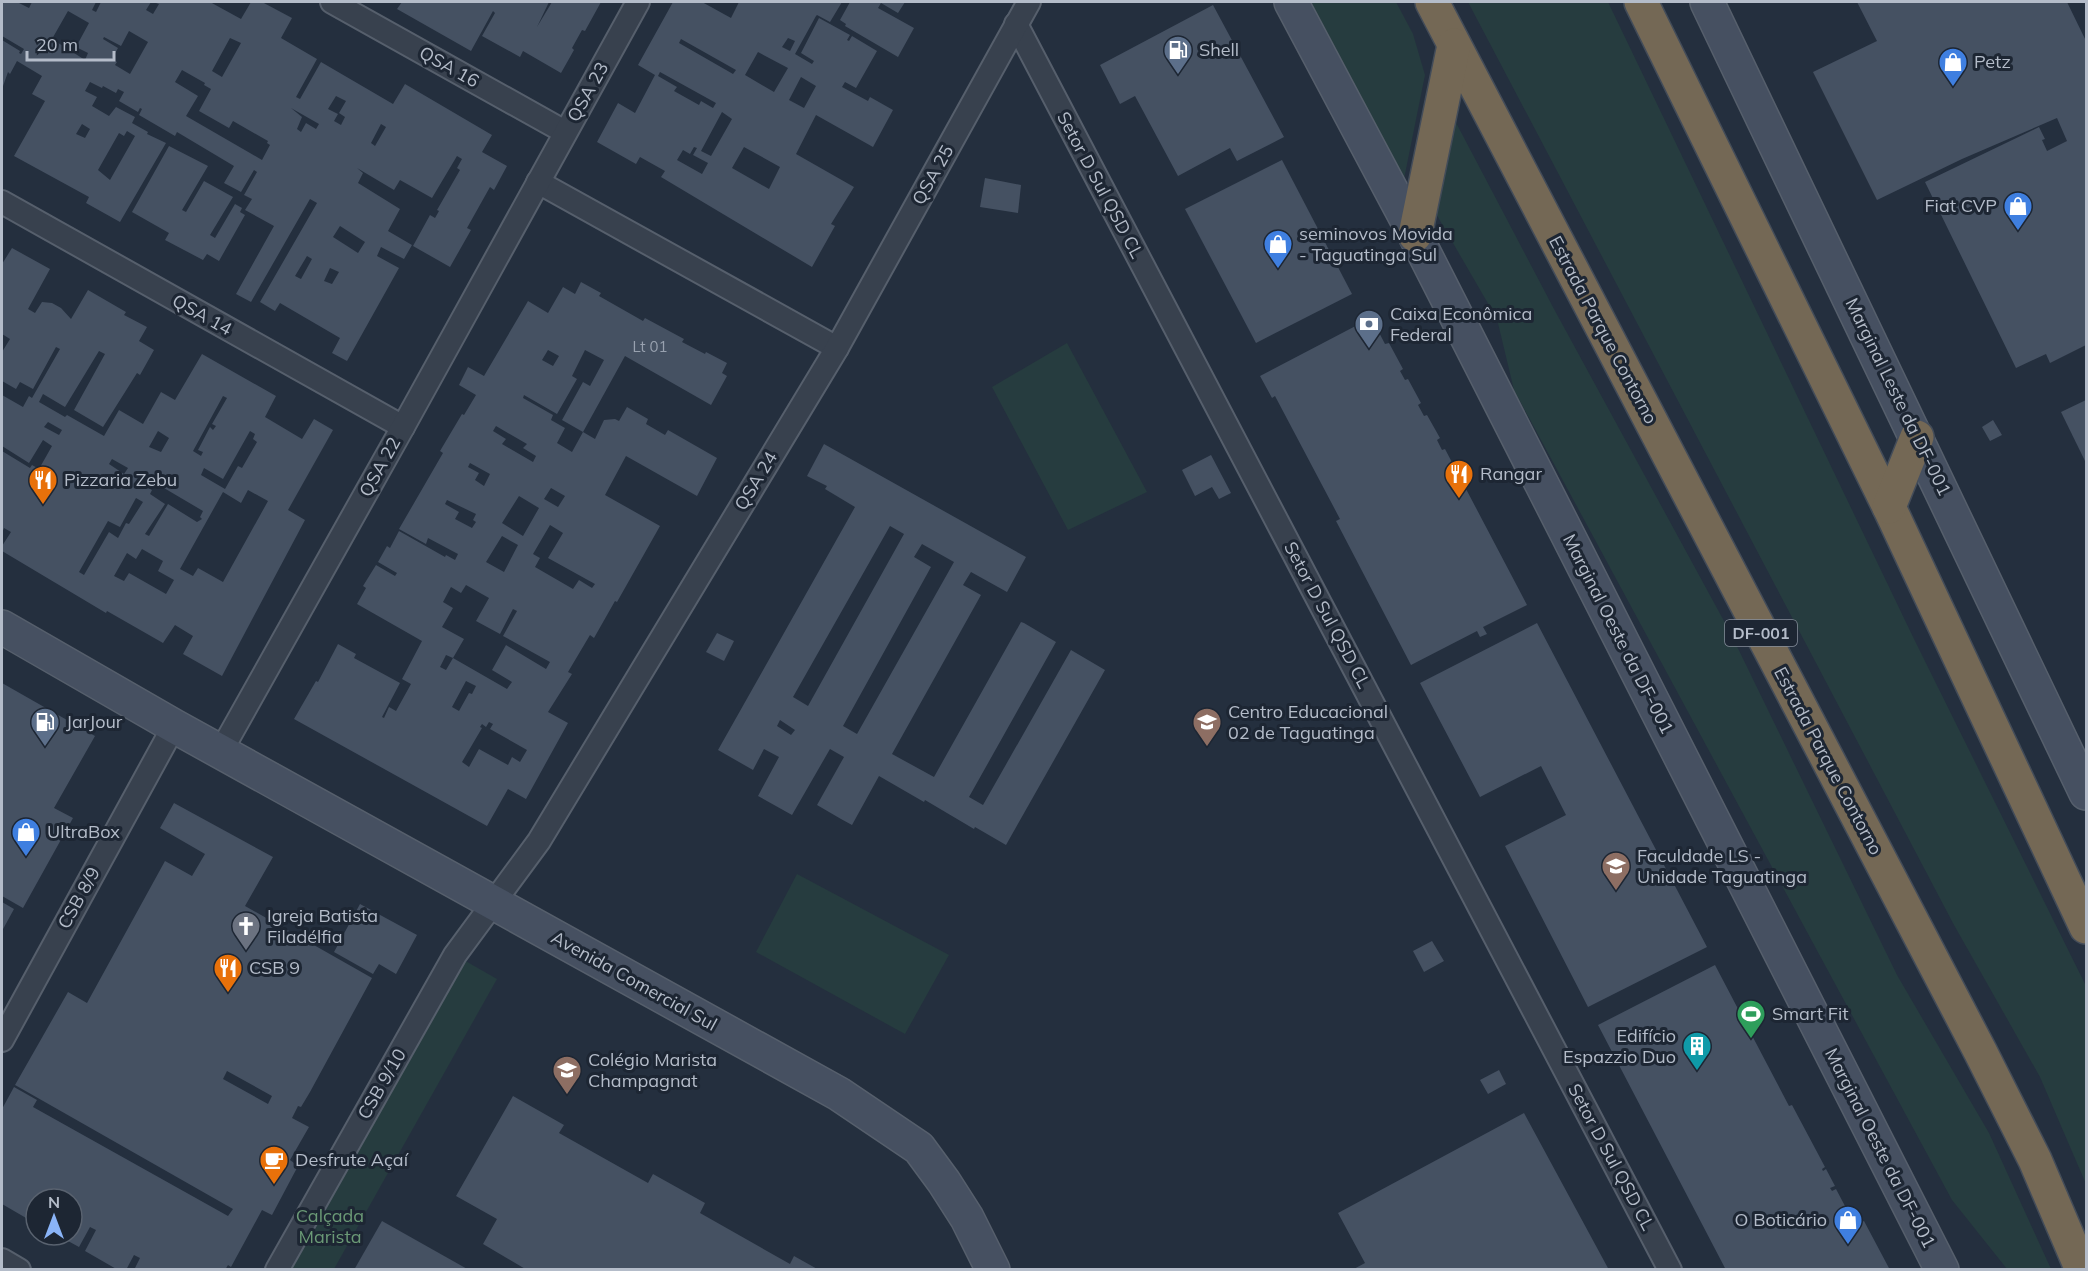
<svg xmlns="http://www.w3.org/2000/svg" width="2088" height="1271" viewBox="0 0 2088 1271" font-family="Mulish,sans-serif">
	<rect width="100%" height="100%" fill="#242f3e"/>
	<g fill="#263c3f">
		<path d="M1311 2H1396L1413 34 1425 75 1404 179Z"/>
		<path d="M1468 2H1608L1914 639 2086 986V1184L2040 1077 1954 925Z"/>
		<path d="M1452 115 1554 309 1730 632 1897 975 1989 1133 2051 1269H2007L1952 1200 1514 390 1497 319 1435 212Z"/>
		<path d="M1067 343 1147 492 1068 530 992 387Z"/>
		<path d="M797 874 949 955 905 1034 756 952Z"/>
		<path d="M455 955 497 979 334 1269 277 1270Z"/>
	</g>
	<g fill="#455162" fill-rule="evenodd">
		<path d="M2 2H17L29 8 32 2H96L92 10 96 12 101 2H151L146 10 153 14 159 4 153 2H210L241 19 251 2H262L292 18 281 38 317 59 296 97 300 99 321 62 393 104 405 84 492 135 482 152 507 166 494 190 490 187 467 228 471 230 450 267 413 246 430 215 435 218 439 211 437 210 460 170 457 168 462 159 457 156 432 198 400 180 394 190 357 168 363 173 358 183 400 209 388 231 412 245 404 259 381 247 377 256 399 268 347 361 332 353 340 338 280 303 275 311 260 302 317 203 310 199 251 302 236 294 274 226 245 210 252 199 244 195 257 172 254 170 241 192 224 183 234 166 177 132 175 136 139 115 142 109 140 108 138 112 119 101 124 92 118 89 116 93 103 86 102 88 90 82 85 91 97 97 92 106 109 116 116 107 135 117 132 123 148 132 147 134 166 143 120 222 86 203 89 197 14 156 45 101 32 94 42 76 17 61 10 74 8 72 2 89V40L20 51 19 53 21 54 24 49 2 36ZM68 11 89 23 76 47 88 53 85 60 52 39ZM129 31 148 42 130 74 115 65 117 62 112 59 118 48 103 39 104 37 121 46ZM230 38 241 43 222 77 212 71ZM182 70 205 83 204 85 211 89 199 111 229 128 233 121 268 141 267 143 270 145 262 160 186 116 198 96 175 82ZM336 96 346 101 339 113 345 117 341 125 334 121 338 114 328 109ZM291 108 319 124 316 129 306 123 301 132 297 129 302 117ZM82 124 90 129 85 138 76 134ZM381 124 386 127 375 146 371 143ZM127 131 135 136 110 180 98 170 119 133 124 136ZM340 226 365 242 358 253 333 237ZM307 256 312 259 301 279 295 276ZM330 268 339 272 332 284 324 281Z"/>
		<path d="M402 2H549L537 27 552 2H601L585 31 582 30 572 48 574 50 561 73 523 51 520 57 482 36 495 13 493 11 471 51 397 9Z"/>
		<path d="M673 2H702L731 18 739 2H842L830 22 817 15 816 16 795 54 812 64 814 61 801 53 819 18 850 35 847 40 849 41 852 36 877 51 856 88 845 82 842 87 868 101 870 97 893 110 873 147 816 115 796 154 854 187 831 224 835 226 812 267 661 177 665 171 640 157 636 164 597 142 618 103 635 113 655 75 638 65ZM788 38 795 41 790 51 782 47ZM681 39 736 70 733 74 679 43ZM758 52 788 68 774 92 745 75ZM660 72 716 103 713 108 701 101 699 105 674 91 677 87 658 76ZM801 77 816 86 804 108 789 100ZM722 112 732 119 711 156 701 151ZM694 147 697 148 693 155 708 163 702 174 677 160 683 150 690 154ZM744 147 780 167 769 189 732 168Z"/>
		<path d="M850 2H905L898 13 881 3 878 8 914 28 898 57 845 26 846 24 840 20Z"/>
		<path d="M1857 2H2067L2086 41V345L2050 363 2046 354 2016 368 1925 182 2039 127 2045 139 2042 140 2047 151 2067 141 2057 118 1962 159 1877 200 1813 72 1877 41Z"/>
		<path d="M1213 5 1284 137 1237 161 1230 148 1178 176 1135 96 1120 104 1100 65Z"/>
		<path d="M169 146 208 166 182 210 186 212 204 181 233 197 210 235 215 238 235 204 242 208 240 212 245 215 219 261 207 254 203 260 165 240 169 233 132 212Z"/>
		<path d="M1282 160 1352 294 1256 343 1185 209Z"/>
		<path d="M985 178 1021 185 1018 213 980 207Z"/>
		<path d="M12 248 50 269 28 309 35 313 42 302 52 303 61 308 71 319 88 290 126 312 124 315 147 327 139 341 154 350 140 375 137 373 103 427 74 410 105 354 99 351 65 407 43 394 39 402 65 417 67 415 104 436 119 410 143 424 161 392 175 400 202 354 276 396 265 417 302 439 314 419 333 430 288 510 305 520 222 676 183 654 193 636 175 625 163 643 107 611 106 613 2 551V546L11 532 4 528 2 533V451L30 468 32 465 39 469 52 446 43 440 29 463 2 446V395L23 407 29 396 32 398 60 349 56 347 33 389 20 382 16 389 2 381V352L10 339 2 334V264ZM223 396 227 398 212 424 216 426 213 430 210 427 198 450 203 452 201 456 193 451ZM48 422 62 430 59 435 44 427ZM158 431 169 438 161 452 149 447ZM250 431 255 434 253 439 257 442 242 468 238 466 225 489 201 475 204 468 223 479ZM112 459 128 468 124 474 109 464ZM147 478 203 511 200 517 202 519 197 522 168 504 149 536 145 534 165 504 150 494 152 490 143 485ZM248 490 268 501 223 582 198 568 193 576 180 569 223 492 241 503ZM136 498 143 502 129 524 126 523 118 538 109 532 84 575 79 572 108 521 120 527ZM142 549 163 561 158 571 174 580 166 594 129 573 124 581 114 576 127 553 136 559Z"/>
		<path d="M581 282 601 293 599 296 643 321 645 318 684 339 682 342 705 354 706 352 727 363 722 373 727 376 711 405 625 356 583 432 562 420 583 382 590 386 604 360 585 350 572 376 577 379 557 414 524 395 523 398 553 415 551 420 565 428 557 443 572 452 583 432 595 439 604 420 615 419 619 421 627 407 648 419 646 424 665 435 668 430 717 458 697 496 626 456 605 495 660 526 617 602 615 601 594 638 590 635 568 672 572 674 548 712 568 723 526 799 508 789 487 826 294 719 316 681 318 682 338 644 356 654 354 658 400 683 382 717 384 718 389 707 396 711 411 684 402 679 422 641 357 604 366 588 363 586 376 565 395 576 397 573 378 562 387 546 390 548 399 531 445 557 446 555 455 560 458 554 428 538 426 544 399 529 443 453 440 451 462 414 464 415 476 395 459 385 468 367 484 376 528 301 548 313 563 287 575 294ZM548 350 559 356 553 366 542 360ZM496 426 527 444 523 448 536 456 533 462 502 444 506 439 493 431ZM470 463 490 474 484 486 475 480 479 473 468 467ZM551 488 565 496 558 507 544 499ZM519 496 539 508 523 536 502 523ZM447 500 476 514 473 520 476 522 472 528 455 519 459 512 445 504ZM550 525 563 533 548 558 595 584 592 588 579 580 573 589 535 567 540 558 533 554ZM502 536 518 545 504 572 486 562ZM466 585 489 598 476 621 500 634 513 609 517 611 503 636 550 662 546 669 506 645 492 670 512 682 507 689 453 658 446 670 440 667 446 655 453 658 464 639 442 627 453 608 443 602 451 587 461 593ZM466 681 476 686 472 694 469 693 459 711 452 707ZM489 722 493 724 490 729 527 750 520 762 512 757 508 765 479 749 469 767 462 762 482 728 480 727 482 724 486 727Z"/>
		<path d="M1372 319 1385 344 1389 343 1403 369 1400 371 1405 380 1408 379 1421 403 1418 405 1424 416 1427 415 1440 438 1437 440 1442 450 1445 449 1527 605 1483 627 1487 634 1480 637 1477 631 1411 665 1336 521 1340 519 1275 396 1272 398 1260 376 1367 320 1368 322Z"/>
		<path d="M2086 400V463L2061 412Z"/>
		<path d="M1993 420 2002 435 1990 441 1982 427Z"/>
		<path d="M824 444 1026 557 1007 592 971 572 963 585 981 595 892 754 934 777 1021 622 1024 623 1056 642 969 797 983 805 1071 650 1105 670 1006 845 975 827 974 829 925 800 924 802 879 776 852 825 841 819 817 805 844 757 830 749 792 815 758 796 779 757 764 749 753 770 718 750 855 507 825 489 827 486 807 476ZM890 526 904 534 808 706 793 697ZM922 544 954 562 857 734 843 726 931 567 914 557ZM780 720 795 730 791 735 777 726Z"/>
		<path d="M1211 455 1231 493 1219 499 1212 487 1195 496 1182 470Z"/>
		<path d="M1537 623 1707 947 1588 1007 1505 846 1566 815 1541 766 1480 797 1420 683Z"/>
		<path d="M717 633 734 641 724 661 706 652Z"/>
		<path d="M2 683 95 736 54 808 73 818 23 908 2 896Z"/>
		<path d="M174 803 273 857 245 906 372 978 310 1092 301 1107 298 1106 292 1118 309 1127 290 1160 298 1166 272 1215 262 1210 231 1267 228 1265 225 1270H134L140 1258 134 1255 126 1270H118L85 1251 96 1230 90 1227 79 1247 57 1235H72V1199H36V1217L33 1222 2 1204V1109L14 1087 37 1100 33 1107 228 1216 233 1209 15 1085 68 992 87 1003 165 861 192 876 205 854 160 828ZM227 1071 272 1096 268 1104 223 1079Z"/>
		<path d="M2 902 14 909 2 931Z"/>
		<path d="M360 904 417 935 396 974 379 964 373 974 334 952Z"/>
		<path d="M1432 941 1444 961 1424 972 1413 951Z"/>
		<path d="M1715 965 1789 1106 1792 1105 1825 1167 1822 1169 1823 1171 1826 1169 1835 1186 1830 1188 1832 1191 1836 1189 1855 1225 1864 1221 1890 1270H1726L1598 1025Z"/>
		<path d="M1499 1070 1506 1084 1488 1094 1480 1080Z"/>
		<path d="M513 1096 564 1125 559 1133 648 1183 653 1174 705 1203 700 1213 790 1264 794 1256 819 1270H527L483 1244 497 1219 456 1196Z"/>
		<path d="M1524 1113 1609 1270H1352L1365 1263 1338 1213Z"/>
		<path d="M382 1221 469 1270H354Z"/>
	</g>
	<g fill="none" stroke-linecap="round" stroke-linejoin="round">
		<g stroke="#565f6c" stroke-width="26">
			<g id="street">
				<path d="M332 2 565 132"/>
				<path d="M1016 24 1670 1270"/>
				<path d="M538 182 837 348"/>
				<path d="M2 202 403 427"/>
				<path d="M221 751 403 427 638 2"/>
				<path d="M2 1040 174 726"/>
				<path d="M2 1260 19 1270"/>
				<path d="M277 1270 455 955 539 841 837 348 1029 2"/>
			</g>
		</g>
		<g stroke="#565f6c" stroke-width="36">
			<g id="secondary">
				<path d="M1291 2 1415 235 1942 1270"/>
				<path d="M1707 2 2086 793"/>
				<path d="M2 627 174 726 839 1094 919 1148 944 1182 967 1218 993 1270"/>
			</g>
		</g>
		<g stroke="#434c59" stroke-width="36">
			<g id="highway">
				<path d="M1432 2 1980 1051 2035 1160 2082 1270"/>
				<path d="M1641 2 1889 507 2086 927"/>
				<path d="M1415 235 1454 45"/>
				<path d="M1889 507 1917 437"/>
			</g>
		</g>
		<use href="#street" stroke="#38414e" stroke-width="22"/>
		<use href="#secondary" stroke="#465061" stroke-width="33"/>
		<use href="#highway" stroke="#746855" stroke-width="33"/>
	</g>
	<defs>
		<g id="fuel-pin" transform="scale(1.5)"><path d="M0 17L-7.5 6A9.5 9.5 0 1 1 7.5 6Z" fill="#5c6f8a" stroke="#1d2633"/><path d="M-5.5-6h7V0h2V4h1.3V-2.5L3-4.5l.8-.8L6-3V5H2.5V1h-1V6h-7ZM-4.2-4.7v3.2H.2V-4.7Z" fill="#fff"/></g>
		<g id="shop-pin" transform="scale(1.5)"><path d="M0 17L-7.5 6A9.5 9.5 0 1 1 7.5 6Z" fill="#3f7fe0" stroke="#1d2633"/><path d="M-5-2.5h2.3a2.7 3.5 0 0 1 5.4 0H5L5.5 6h-11ZM-1.5-2.5h3a1.5 2.3 0 0 0-3 0Z" fill="#fff"/></g>
		<g id="bank-pin" transform="scale(1.5)"><path d="M0 17L-7.5 6A9.5 9.5 0 1 1 7.5 6Z" fill="#5c6f8a" stroke="#1d2633"/><path d="M-6-4H6V4H-6ZM0-2.3a2.3 2.3 0 1 0 0 4.6a2.3 2.3 0 1 0 0-4.6Z" fill="#fff"/></g>
		<g id="restaurant-pin" transform="scale(1.5)"><path d="M0 17L-7.5 6A9.5 9.5 0 1 1 7.5 6Z" fill="#e8710a" stroke="#1d2633"/><path d="M-5-6h1v4h1v-4h1v4h1v-4h1v5L-1.5 .5V6h-2V.5L-5-1ZM5-6V6H3V1.5H1.5Q1.5-4 5-6Z" fill="#fff"/></g>
		<g id="school-pin" transform="scale(1.5)"><path d="M0 17L-7.5 6A9.5 9.5 0 1 1 7.5 6Z" fill="#8d6e63" stroke="#1d2633"/><path d="M0-5L7-2L0 1L-7-2ZM-4 1L0 2.5L4 1V4Q0 6-4 4Z" fill="#fff"/></g>
		<g id="university-pin" transform="scale(1.5)"><path d="M0 17L-7.5 6A9.5 9.5 0 1 1 7.5 6Z" fill="#8d6e63" stroke="#1d2633"/><path d="M0-5L7-2L0 1L-7-2ZM-4 1L0 2.5L4 1V4Q0 6-4 4Z" fill="#fff"/></g>
		<g id="church-pin" transform="scale(1.5)"><path d="M0 17L-7.5 6A9.5 9.5 0 1 1 7.5 6Z" fill="#6b7280" stroke="#1d2633"/><path d="M-1.2-6h2.4v3.5h3.3v2.4h-3.3V6h-2.4V-.1h-3.3v-2.4h3.3Z" fill="#fff"/></g>
		<g id="stadium-pin" transform="scale(1.5)"><path d="M0 17L-7.5 6A9.5 9.5 0 1 1 7.5 6Z" fill="#2e9e5b" stroke="#1d2633"/><path d="M0-5a6.5 5 0 1 0 0 10a6.5 5 0 1 0 0-10ZM-3.5-1.8h7v3.6h-7Z" fill="#fff"/></g>
		<g id="building-pin" transform="scale(1.5)"><path d="M0 17L-7.5 6A9.5 9.5 0 1 1 7.5 6Z" fill="#0f9aa8" stroke="#1d2633"/><path d="M-4-6H4V6H1V3H-1V6H-4ZM-2.5-4.3h1.7v1.8h-1.7ZM.8-4.3h1.7v1.8H.8ZM-2.5-1h1.7V.8h-1.7ZM.8-1h1.7V.8H.8Z" fill="#fff"/></g>
		<g id="cafe-pin" transform="scale(1.5)"><path d="M0 17L-7.5 6A9.5 9.5 0 1 1 7.5 6Z" fill="#e8710a" stroke="#1d2633"/><path d="M-5.5-4.5H6V0H3Q3 3.5 0 3.5H-2.5Q-5.5 3.5-5.5 0ZM3-3.2v2h1.7v-2ZM-6 4.5H4V6H-6Z" fill="#fff"/></g>
	</defs>
	<g fill-rule="evenodd">
		<use href="#fuel-pin" x="1178" y="50"/>
		<use href="#shop-pin" x="1953" y="62"/>
		<use href="#shop-pin" x="2018" y="206"/>
		<use href="#shop-pin" x="1278" y="244"/>
		<use href="#bank-pin" x="1369" y="324"/>
		<use href="#restaurant-pin" x="1459" y="474"/>
		<use href="#restaurant-pin" x="43" y="480"/>
		<use href="#fuel-pin" x="45" y="722"/>
		<use href="#school-pin" x="1207" y="722"/>
		<use href="#shop-pin" x="26" y="832"/>
		<use href="#university-pin" x="1616" y="866"/>
		<use href="#church-pin" x="246" y="926"/>
		<use href="#restaurant-pin" x="228" y="968"/>
		<use href="#stadium-pin" x="1751" y="1014"/>
		<use href="#building-pin" x="1697" y="1046"/>
		<use href="#university-pin" x="567" y="1070"/>
		<use href="#cafe-pin" x="274" y="1160"/>
		<use href="#shop-pin" x="1848" y="1220"/>
	</g>
	<g text-anchor="middle" stroke-width="6" stroke-linejoin="round" paint-order="stroke">
		<g font-size="15" fill="#98a1af">
			<text x="650" y="352">Lt 01</text>
		</g>
		<rect fill="#1d2633" stroke="#878f9c" stroke-width="1.5" x="1725" y="620" width="72" height="26" rx="4.5"/>
		<g font-size="16" font-weight="bold" fill="#b4bcc9">
			<text x="1761" y="639">DF-001</text>
		</g>
		<g font-size="18" fill="#b4bcc9" stroke="#1d2633" text-anchor="start">
			<text x="1199" y="56">Shell</text>
			<text x="1974" y="68">Petz</text>
			<text x="1997" y="212" text-anchor="end">Fiat CVP</text>
			<text x="1299" y="240">seminovos Movida<tspan x="1299" dy="21">- Taguatinga Sul</tspan></text>
			<text x="1390" y="320">Caixa Econômica<tspan x="1390" dy="21">Federal</tspan></text>
			<text x="1480" y="480">Rangar</text>
			<text x="64" y="486">Pizzaria Zebu</text>
			<text x="1228" y="718">Centro Educacional<tspan x="1228" dy="21">02 de Taguatinga</tspan></text>
			<text x="66" y="728">JarJour</text>
			<text x="47" y="838">UltraBox</text>
			<text x="1637" y="862">Faculdade LS -<tspan x="1637" dy="21">Unidade Taguatinga</tspan></text>
			<text x="267" y="922">Igreja Batista<tspan x="267" dy="21">Filadélfia</tspan></text>
			<text x="249" y="974">CSB 9</text>
			<text x="1772" y="1020">Smart Fit</text>
			<text x="1676" y="1042" text-anchor="end">Edifício<tspan x="1676" dy="21">Espazzio Duo</tspan></text>
			<text x="588" y="1066">Colégio Marista<tspan x="588" dy="21">Champagnat</tspan></text>
			<text x="295" y="1166">Desfrute Açaí</text>
			<text x="1827" y="1226" text-anchor="end">O Boticário</text>
		</g>
		<g font-size="18" fill="#b4bcc9" stroke="#1d2633">
			<text transform="translate(449 67) rotate(29)" y="6">QSA 16</text>
			<text transform="translate(588 92) rotate(-61)" y="6">QSA 23</text>
			<text transform="translate(933 175) rotate(-61)" y="6">QSA 25</text>
			<text transform="translate(1100 185) rotate(62)" y="6">Setor D Sul QSD CL</text>
			<text transform="translate(202 315) rotate(29)" y="6">QSA 14</text>
			<text transform="translate(1603 330) rotate(62)" y="6">Estrada Parque Contorno</text>
			<text transform="translate(1898 397) rotate(64)" y="6">Marginal Leste da DF-001</text>
			<text transform="translate(380 467) rotate(-61)" y="6">QSA 22</text>
			<text transform="translate(756 481) rotate(-59)" y="6">QSA 24</text>
			<text transform="translate(1327 615) rotate(62)" y="6">Setor D Sul QSD CL</text>
			<text transform="translate(1618 634) rotate(63)" y="6">Marginal Oeste da DF-001</text>
			<text transform="translate(1828 761) rotate(62)" y="6">Estrada Parque Contorno</text>
			<text transform="translate(79 898) rotate(-61)" y="6">CSB 8/9</text>
			<text transform="translate(634 981) rotate(29)" y="6">Avenida Comercial Sul</text>
			<text transform="translate(382 1084) rotate(-60)" y="6">CSB 9/10</text>
			<text transform="translate(1880 1148) rotate(63)" y="6">Marginal Oeste da DF-001</text>
			<text transform="translate(1611 1157) rotate(62)" y="6">Setor D Sul QSD CL</text>
		</g>
		<g font-size="18" fill="#6b9a76" stroke="#1d2633">
			<text x="330" y="1222">Calçada<tspan x="330" dy="21">Marista</tspan></text>
		</g>
	</g>
	<rect width="2088" height="1271" fill="none" stroke="#b4bcc9" stroke-width="6"/>
	<g transform="translate(54 1217)"><circle r="28" fill="#1d2633" stroke="#59626f" stroke-width="1.5"/>
	<path d="M0-4.5L10 22L0 15L-10 22Z" fill="#8ab4f8"/>
	<text y="-9" font-size="16" font-weight="bold" text-anchor="middle" fill="#b4bcc9">N</text>
	</g>
	<path d="M27 51v9h87v-9" fill="none" stroke="#b4bcc9" stroke-width="3"/>
	<text x="36" y="51" font-size="18" fill="#b4bcc9" stroke="#1d2633" stroke-width="4.5" paint-order="stroke">20 m</text>
</svg>
